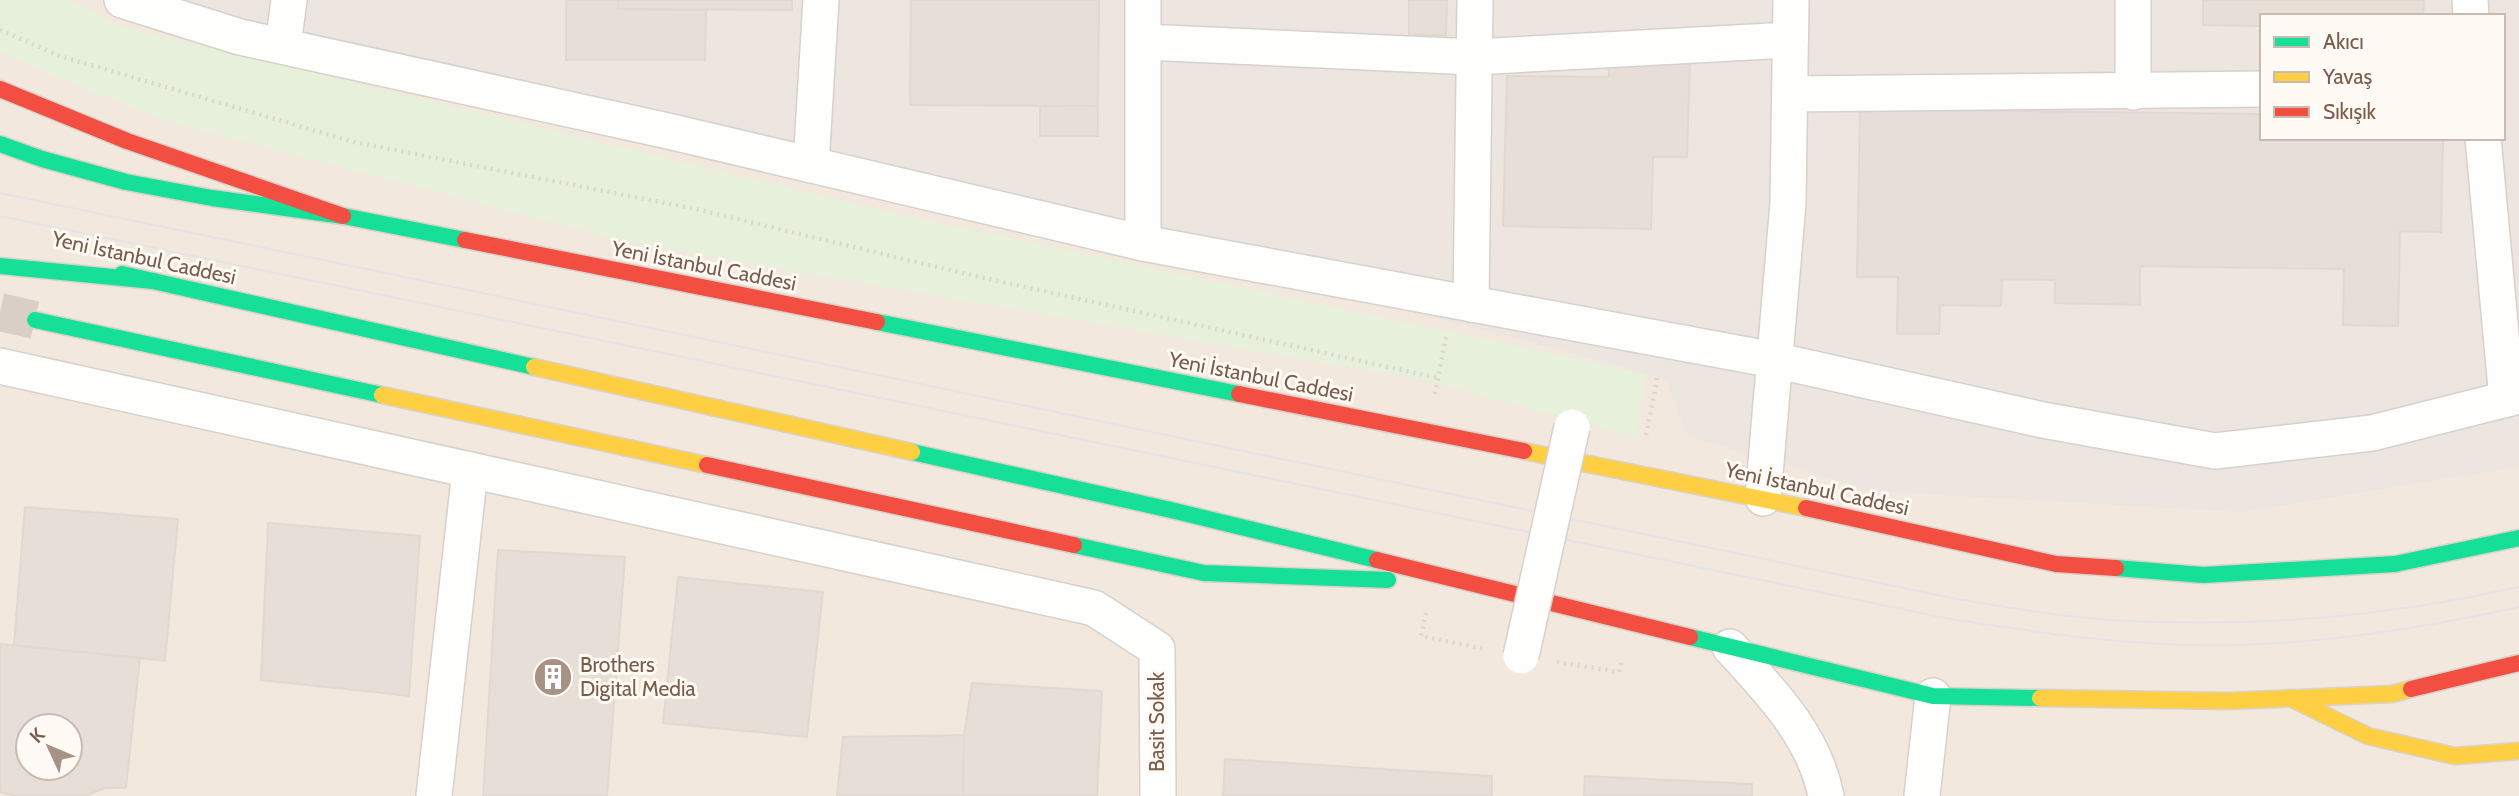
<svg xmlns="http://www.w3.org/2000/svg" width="2519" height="796" viewBox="0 0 2519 796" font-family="Cabin,sans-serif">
	<rect width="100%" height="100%" fill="#f9f5f0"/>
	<path fill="#f2e8de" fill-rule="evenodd" d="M0 0H2519V796H0ZM2262 16H2503V138H2262ZM28 726H70V768H28Z"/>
	<path fill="#ede5e0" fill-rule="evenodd" d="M176 0H2519V467L2241 512 1870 491 1688 436 1666 380 1594 359 1405 310 501 113ZM2262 16H2503V138H2262Z"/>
	<path fill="#e7f0db" d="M0 0H71L116 25 888 212 1646 374 1637 437 1428 381 627 242 166 121 35 68 0 51Z"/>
	<g fill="#e6ded7" stroke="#e2d8d2" stroke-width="2" fill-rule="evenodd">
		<path d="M566 0H618V9L706 10 705 60H566Z"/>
		<path d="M618 0H792V10L618 9Z"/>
		<path d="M911 0H1099L1098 106 910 105Z"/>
		<path d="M1409 0H1447L1446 35H1409Z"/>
		<path d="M2203 0H2424L2423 16H2262V26L2203 25Z"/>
		<path d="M1608 59 1690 60 1687 157H1653L1651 229 1503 226 1507 76 1609 77Z"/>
		<rect x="1040" y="106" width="58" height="30"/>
		<path d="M1860 109 2262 114V138H2443L2441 232 2400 231 2398 326 2343 325 2344 269 2140 266V305L2055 303V280L2002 279 2001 306 1940 305 1939 334H1897L1898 277H1857Z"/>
		<path d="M25 507 178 519 165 661 14 645Z"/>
		<path d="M268 523 420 536 409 696 261 680Z"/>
		<path d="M498 550 625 557 607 796H483Z"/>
		<path d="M678 577 823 592 807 737 663 723Z"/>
		<path d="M0 644 140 658 126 788H105L85 796H17L0 792ZM28 726H70V768H28Z"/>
		<path d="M972 683 1102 691 1097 796H963L964 735Z"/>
		<path d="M964 735 963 796H837L843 737Z"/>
		<path d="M1225 759 1492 776V796H1223Z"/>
		<path d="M1585 776 1752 784V796H1584Z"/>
	</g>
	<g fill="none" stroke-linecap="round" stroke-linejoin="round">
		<path stroke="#d9cfc7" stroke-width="38" stroke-dasharray="38 19" stroke-linecap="butt" d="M0 312 35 320"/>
		<g stroke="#d7d1cb" stroke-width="38">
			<g id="street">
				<path d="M122 0 240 37 668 131 1143 243V0"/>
				<path d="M2133 0V92"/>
				<path d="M2470 0 2471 16"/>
				<path d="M1144 42 1474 57 1790 40"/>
				<path d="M283 46 289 0"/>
				<path d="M1790 94 2262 89"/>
				<path d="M2483 138 2507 399"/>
				<path d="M811 165 821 0"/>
				<path d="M1143 243 1774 360 2043 420 2215 451 2372 433 2519 396"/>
				<path d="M1471 304 1475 0"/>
				<path d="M0 366 1094 608 1157 649 1158 796"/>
				<path d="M1763 498 1788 203 1791 0"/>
				<path d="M1730 647C1770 691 1814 735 1826 796"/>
				<path d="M434 796 470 470"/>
				<path d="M1922 796 1933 696"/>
			</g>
		</g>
		<g stroke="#d9d2cb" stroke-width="19">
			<g id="fast">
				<path d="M0 144 42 159 126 182 212 198 343 216 465 240"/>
				<path d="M0 266 153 281"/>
				<path d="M122 274 534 367"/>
				<path d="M35 320 382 395"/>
				<path d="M877 322 1239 394"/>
				<path d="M912 452 1171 510 1377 560"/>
				<path d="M1074 545 1204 573 1388 580"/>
				<path d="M2116 568 2203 575 2395 564 2519 538"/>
				<path d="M1690 637 1933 696 2040 698"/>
			</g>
		</g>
		<g stroke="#d9d2cb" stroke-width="19">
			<g id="slow">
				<path d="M534 367 912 452"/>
				<path d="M382 395 707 465"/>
				<path d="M1524 451 1806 508"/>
				<path d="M2040 698 2227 701 2392 694 2411 689"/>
				<path d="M2290 698 2368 736 2455 756 2519 751"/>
			</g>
		</g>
		<g stroke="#d9d2cb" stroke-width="19">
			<g id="jam">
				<path d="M0 89 127 141 343 216"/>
				<path d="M465 240 877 322"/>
				<path d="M1239 394 1524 451"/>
				<path d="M707 465 1074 545"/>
				<path d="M1806 508 2056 564 2116 568"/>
				<path d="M1377 560 1690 637"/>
				<path d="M2411 689 2519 663"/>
			</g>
		</g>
		<g stroke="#dcd5d0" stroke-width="4.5" stroke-dasharray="2 5" stroke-linecap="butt">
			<path d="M0 30 60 56 354 142 696 209 966 274 1438 378"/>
			<path d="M1435 394 1446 337"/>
			<path d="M1646 435 1658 375"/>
			<path d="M1426 613 1421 636 1486 649"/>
			<path d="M1557 662 1619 672 1622 661"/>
		</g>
		<use href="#street" stroke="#fefefd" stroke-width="35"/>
		<use href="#fast" stroke="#16e098" stroke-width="16"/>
		<use href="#slow" stroke="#ffcf43" stroke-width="16"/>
		<use href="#jam" stroke="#f24e42" stroke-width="16"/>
		<g stroke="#e6e3e7" stroke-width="2">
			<path d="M0 193 1952 598C2004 607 2057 616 2110 620 2251 628 2382 618 2519 587"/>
			<path d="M0 216 1950 619C2029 631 2108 643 2188 645 2294 648 2415 630 2519 607"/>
		</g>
		<g stroke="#d7d1cb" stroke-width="38" stroke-linecap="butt">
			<path id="street-bridge" d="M1521 656 1572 427"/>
		</g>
		<use href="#street-bridge" stroke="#fefefd" stroke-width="35"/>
	</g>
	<defs>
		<g id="building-disc" transform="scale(2.0125)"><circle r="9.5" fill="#a69286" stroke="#fffaf3"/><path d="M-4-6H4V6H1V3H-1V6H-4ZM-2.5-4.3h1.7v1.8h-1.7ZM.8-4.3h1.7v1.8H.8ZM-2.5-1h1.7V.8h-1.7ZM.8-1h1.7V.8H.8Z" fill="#fff"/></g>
	</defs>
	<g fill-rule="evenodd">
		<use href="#building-disc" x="553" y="677"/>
	</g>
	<g text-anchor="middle" stroke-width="6" stroke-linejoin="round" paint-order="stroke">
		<g font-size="21" fill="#7a5c4d" stroke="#fffaf3">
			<text transform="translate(144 258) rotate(12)" y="7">Yeni İstanbul Caddesi</text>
			<text transform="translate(704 266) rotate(11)" y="7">Yeni İstanbul Caddesi</text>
			<text transform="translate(1261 377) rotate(11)" y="7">Yeni İstanbul Caddesi</text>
			<text transform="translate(1817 489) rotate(12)" y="7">Yeni İstanbul Caddesi</text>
			<text transform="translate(1157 722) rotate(-90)" y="7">Basit Sokak</text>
		</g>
		<g font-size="21" fill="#7a5c4d" stroke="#fffaf3" text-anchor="start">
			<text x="580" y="672">Brothers<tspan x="580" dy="24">Digital Media</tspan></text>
		</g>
	</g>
	<rect x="2260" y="14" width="245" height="126" fill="#fffaf3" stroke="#cabbb1" stroke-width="2"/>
	<rect x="2274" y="37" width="35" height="10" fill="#16e098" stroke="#cabbb1" stroke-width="2"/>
	<text x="2323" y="49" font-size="21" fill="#7a5c4d">Akıcı</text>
	<rect x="2274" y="72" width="35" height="10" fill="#ffcf43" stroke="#cabbb1" stroke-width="2"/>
	<text x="2323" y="84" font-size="21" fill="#7a5c4d">Yavaş</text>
	<rect x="2274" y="107" width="35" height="10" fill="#f24e42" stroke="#cabbb1" stroke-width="2"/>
	<text x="2323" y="119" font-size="21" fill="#7a5c4d">Sıkışık</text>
	<g transform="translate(49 747) rotate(314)"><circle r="33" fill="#fffaf3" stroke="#cabbb1" stroke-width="2"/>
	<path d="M0-5L12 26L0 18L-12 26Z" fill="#a69286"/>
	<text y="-10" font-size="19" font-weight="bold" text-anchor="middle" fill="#7a5c4d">K</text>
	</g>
</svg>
